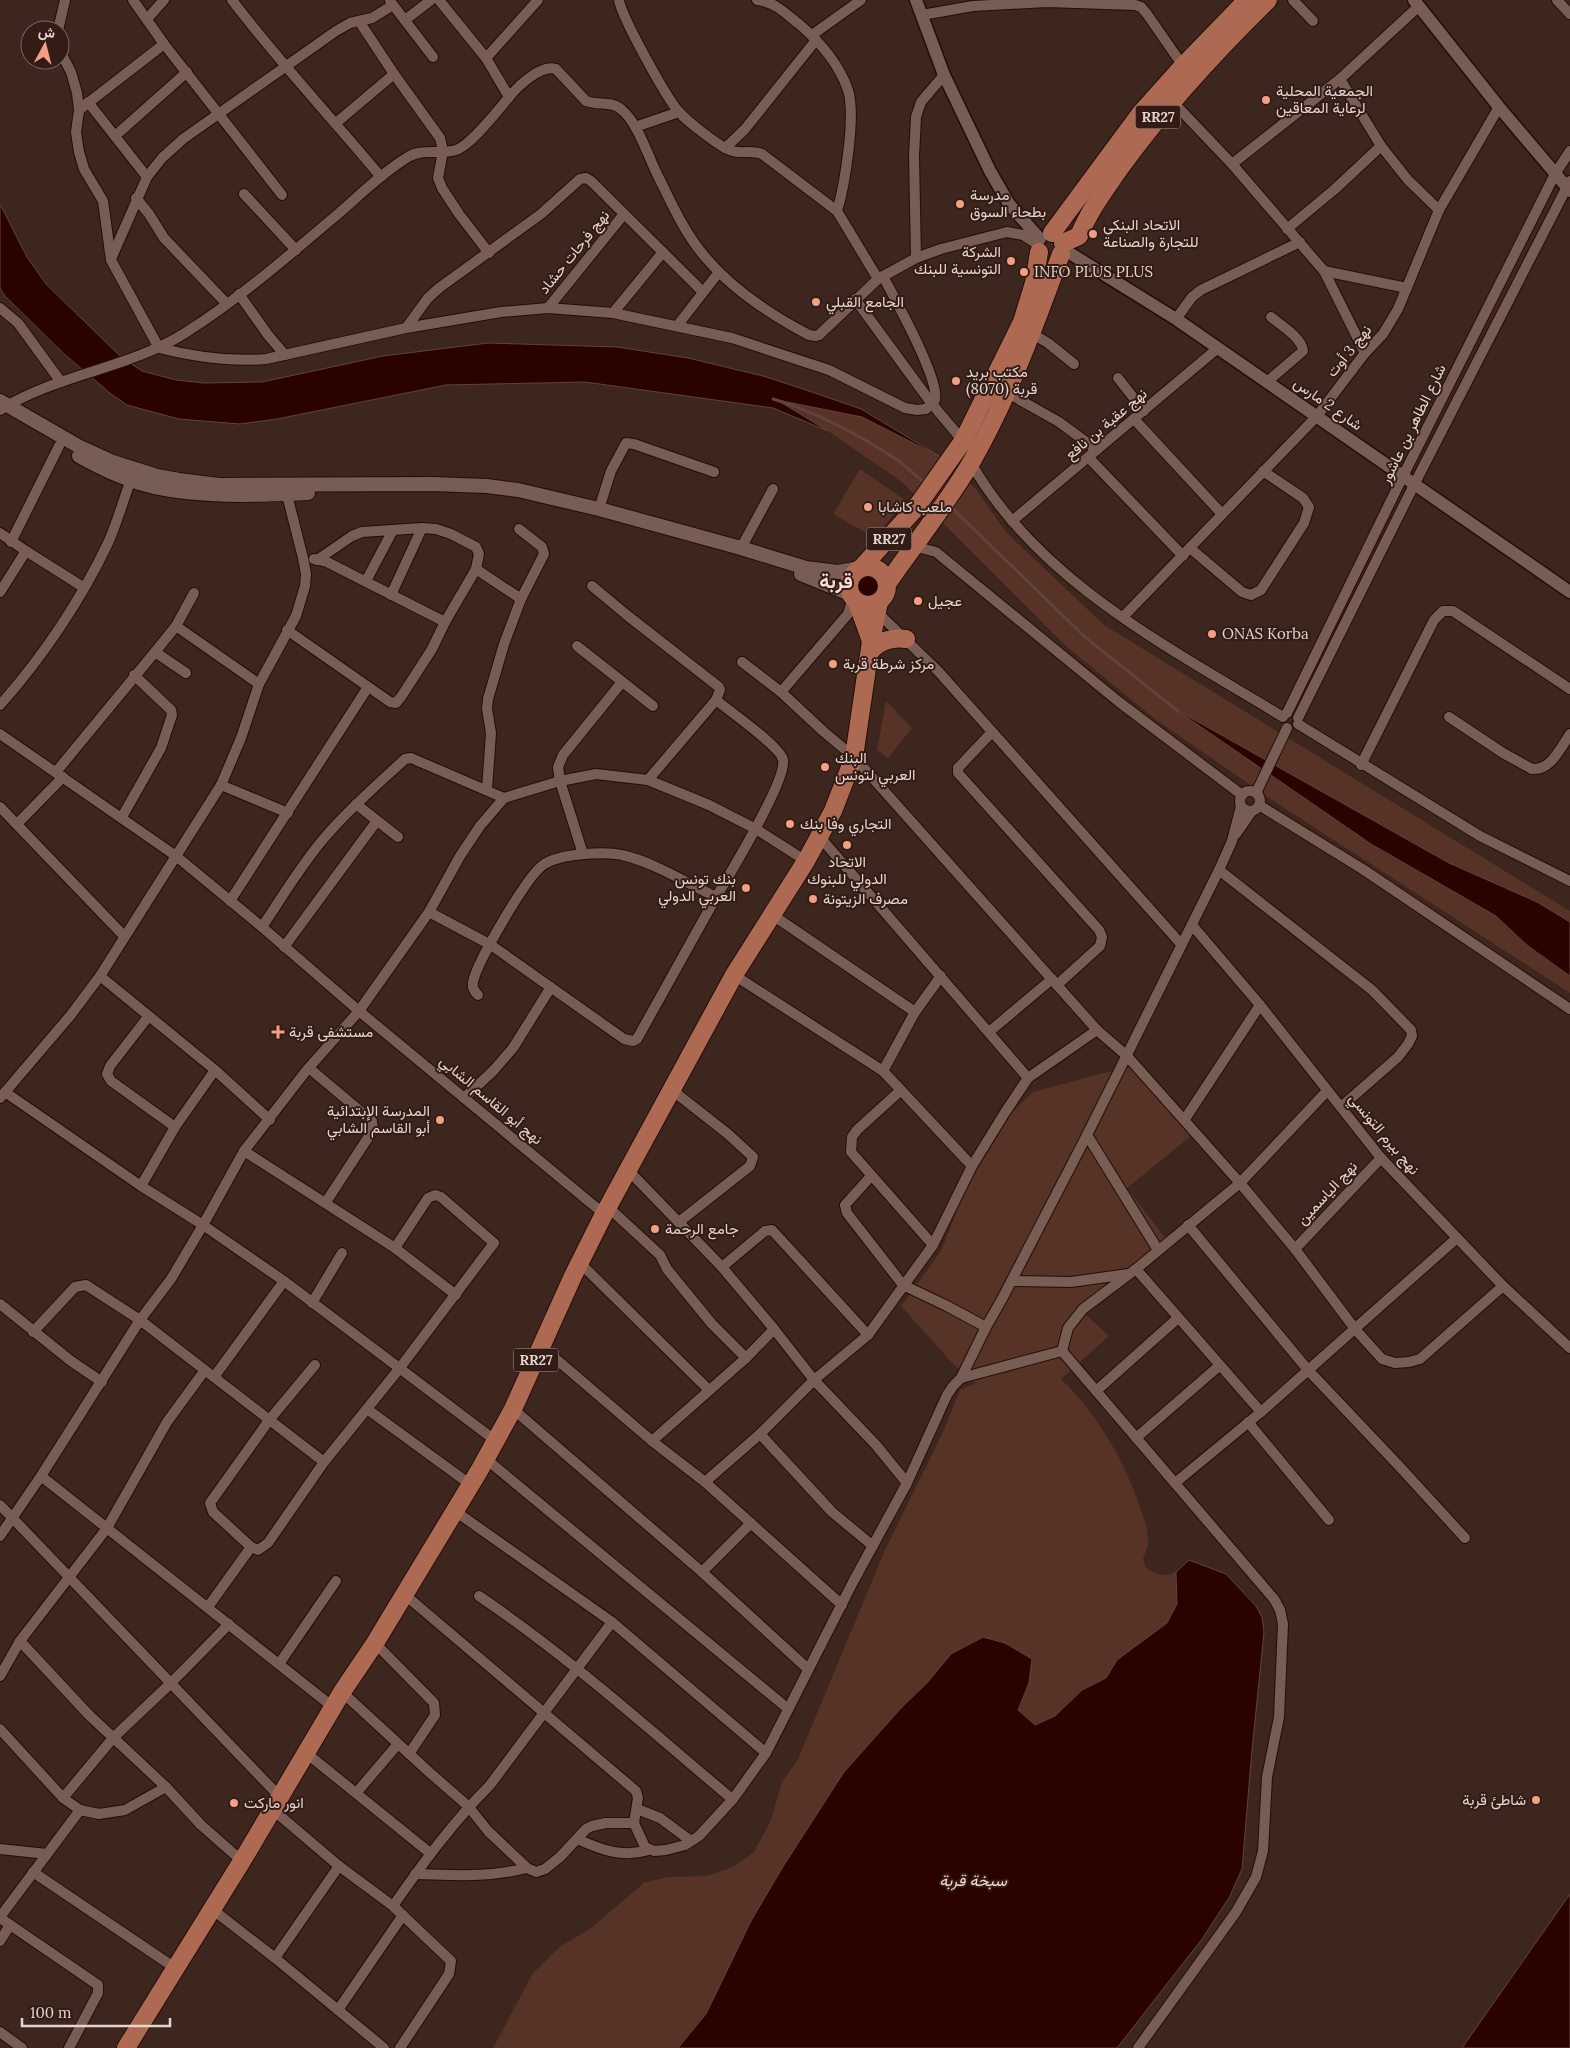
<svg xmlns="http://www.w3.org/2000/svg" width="1570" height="2048" viewBox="0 0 1570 2048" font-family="Lora,Vazirmatn,serif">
	<rect width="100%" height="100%" fill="#3d261e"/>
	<g fill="#573227">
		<path d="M775 399 862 417 939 456 975 488 1006 532 1104 625 1570 911V922L1537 902 1449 863 1182 713 1371 844 1496 916 1528 946 1570 976V993L1272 800 1155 719 1067 647 902 482 828 431Z"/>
		<path d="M860 469 905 500 875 538 833 514Z"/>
		<path d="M886 701 912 728 888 758 877 750Z"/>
		<path d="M1134 1065 1191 1136 1127 1188 1165 1238 1084 1313 1109 1336 1061 1379C1098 1415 1125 1461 1141 1510 1145 1521 1149 1532 1148 1544 1147 1549 1145 1554 1143 1559L1146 1568C1156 1574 1166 1578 1176 1572L1177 1604 1167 1623 1117 1660 1106 1678 1082 1690 1055 1716 1035 1725 1018 1710 1029 1683H927L902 1707 844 1772 784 1865 751 1921 706 2014 678 2048H493L533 1973 561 1946 591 1928 645 1882 669 1877 707 1876 733 1867 754 1852 771 1820 782 1782 798 1759 885 1550 943 1432 960 1390 976 1383 955 1366 901 1306 941 1251 972 1172 1007 1117 1033 1092Z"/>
	</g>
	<g fill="#2a0300" stroke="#62423e">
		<path d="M0 204 27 257 46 284 121 357 142 371 176 380 204 383 262 382 383 356 488 343 617 347 688 358 763 376 806 390 861 409 939 456 862 417 777 400 828 431 773 408 585 382 446 385 277 419 240 424 179 419 127 405 111 394 63 353 5 296 0 288Z"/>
		<circle cx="868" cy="585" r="15"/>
		<path d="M1175 709 1449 863 1537 902 1570 922V976L1528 946 1496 916 1371 844Z"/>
		<path d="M1189 1560 1226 1574 1256 1606 1262 1617 1264 1632 1252 1750 1242 1869 1230 1896 1202 1939 1117 2048H678L706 2014 751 1921 784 1865 844 1772 902 1707 927 1683 951 1654 983 1637 1005 1643 1032 1659 1029 1683 1018 1710 1035 1725 1055 1716 1082 1690 1106 1678 1117 1660 1167 1623 1177 1604 1176 1572Z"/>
		<path d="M1570 1894V2048H1462Z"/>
	</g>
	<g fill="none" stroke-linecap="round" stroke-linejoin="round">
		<g stroke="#62423e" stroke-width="3">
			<path d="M773 399C812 410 863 437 896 459 907 467 916 476 926 484"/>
			<path d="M949 505 1086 638 1178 711"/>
		</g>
		<g stroke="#230e08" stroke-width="12">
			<g id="minor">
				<path d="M133 0 164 44 282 195"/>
				<path d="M232 0C279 62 332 118 381 177"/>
				<path d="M439 0 486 58"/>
				<path d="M619 0C621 16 667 99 679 112 688 122 713 141 725 148 739 156 749 149 762 154L837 211"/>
				<path d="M757 0C775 2 785 13 799 24 819 41 839 64 848 90 856 115 845 185 837 211L878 279"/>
				<path d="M1293 0 1313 21"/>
				<path d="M1557 0 1570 14"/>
				<path d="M390 1 433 57"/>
				<path d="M922 15 973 6 1047 2 1135 5 1141 7 1147 14 1183 66"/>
				<path d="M147 19 164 0"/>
				<path d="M405 20 431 0"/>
				<path d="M359 21 394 74 440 138 443 151 438 178 442 188 459 214 489 253"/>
				<path d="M58 30 65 0"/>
				<path d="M812 35 861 0"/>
				<path d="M60 51 71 72 77 93 79 110 76 132 79 152 84 169 103 201 111 260 159 348C195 357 230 362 266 359L406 328 501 312 548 308 613 313 732 338 829 370 905 408 917 410 926 409 935 400C940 379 894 298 883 276"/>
				<path d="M1340 79 1381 146 1408 180 1439 210"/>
				<path d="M509 97C518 86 541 64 556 69L586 101C599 106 611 100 622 110 639 124 649 160 660 180 673 207 686 235 706 258 734 291 771 315 809 335L816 336 819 335 878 279 916 258 941 249 1007 232 1023 235 1037 244"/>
				<path d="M1172 101 1232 164 1324 271 1365 353"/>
				<path d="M88 102 147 177"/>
				<path d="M79 110 164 44"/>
				<path d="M336 123 394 74"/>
				<path d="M635 127 679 112"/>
				<path d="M115 136 187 72"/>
				<path d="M725 148 745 129 816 40"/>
				<path d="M1232 164 1340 79 1419 6"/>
				<path d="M244 194 296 250"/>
				<path d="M136 198 149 214 164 238 226 303"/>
				<path d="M1287 229 1335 189 1381 146"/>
				<path d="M916 258 914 156 916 117 921 102 944 75"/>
				<path d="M111 259 147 177 162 158 183 139 336 31 350 23 372 18 393 5"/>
				<path d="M1324 271 1407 288"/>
				<path d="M239 294 268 335 285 355"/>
				<path d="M855 299 932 404 963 441"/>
				<path d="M0 308 18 323 61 382"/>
				<path d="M548 308 624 214"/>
				<path d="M613 313 663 252"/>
				<path d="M1176 319 1192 297 1201 290 1300 242"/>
				<path d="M677 326 719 272"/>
				<path d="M406 328 428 298 439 288 541 214 580 179 586 178 591 181 703 292"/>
				<path d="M1031 333 1048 343 1074 364"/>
				<path d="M1118 378 1144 411"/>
				<path d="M1267 382 1303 351C1302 338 1281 325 1271 317"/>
				<path d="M1006 392 1059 422 1097 450"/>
				<path d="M0 410C57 374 128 369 185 333 237 300 285 259 332 219 356 199 380 174 408 157 423 148 440 155 456 150 471 145 499 109 509 97L486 58 538 0"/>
				<path d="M1134 419 1222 514"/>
				<path d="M1089 458 1183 556"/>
				<path d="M971 463C1039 582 1170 648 1283 717"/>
				<path d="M599 509 611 471 626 443 634 444 714 472"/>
				<path d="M1012 521 1218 348"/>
				<path d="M0 533 26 551 0 592"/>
				<path d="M11 542 59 446"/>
				<path d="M913 546 936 552 1119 702 1242 795"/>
				<path d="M741 548 773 489"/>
				<path d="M1190 548 1242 592 1251 595 1261 590 1304 523 1309 507 1303 498 1263 471"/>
				<path d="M26 551 83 587"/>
				<path d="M314 559 327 562 445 622"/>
				<path d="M317 560 352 536 362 532 422 528 436 529 451 534 476 547 479 554 476 569"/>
				<path d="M366 581 393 530"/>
				<path d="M592 586 628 616 719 687 720 690 716 700"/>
				<path d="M391 595 422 528"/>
				<path d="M878 613 938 671 1181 944"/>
				<path d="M1123 617 1317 416 1365 353 1383 334 1398 309 1439 210 1499 107"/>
				<path d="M176 626 259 684"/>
				<path d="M287 630 390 702 396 703 401 697 432 649 445 622 476 569 521 599"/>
				<path d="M577 646 653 706"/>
				<path d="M155 652 176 626 194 593"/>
				<path d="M742 662 781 692 824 732 854 757 1097 1030 1127 1056 1240 1183 1295 1249 1355 1329 1382 1359 1395 1363 1409 1362 1420 1359 1503 1286"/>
				<path d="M781 692 848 614 853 598"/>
				<path d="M0 705C42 658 81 600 108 543 118 521 124 497 133 474"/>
				<path d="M1287 713 1403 476 1555 174 1570 151"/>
				<path d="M1449 717 1503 753 1532 769C1551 771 1561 747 1570 734"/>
				<path d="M1298 718 1414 485 1570 181"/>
				<path d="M1298 724 1480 836 1570 881"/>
				<path d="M992 732 958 768V773L1099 930 1102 937 1100 946 1057 985"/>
				<path d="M0 734 176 856 262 927 359 1011 604 1214"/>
				<path d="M1361 765 1434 620 1443 611H1453L1570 689"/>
				<path d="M56 772 155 652 186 673"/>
				<path d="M221 785 288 813"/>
				<path d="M487 789 491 733 487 709 488 699 504 644 521 599 544 554 542 547 519 529"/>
				<circle cx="1250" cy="801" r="10"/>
				<path d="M1256 793 1287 728"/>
				<path d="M356 804 398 837"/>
				<path d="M1259 805 1364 870 1570 1009"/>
				<path d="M0 807 124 936"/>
				<path d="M122 817 161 748 172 715 171 710 134 675"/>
				<path d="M17 824 63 777"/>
				<path d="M1236 834 1252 811"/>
				<path d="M819 836 1028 1078"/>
				<path d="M583 854 560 781 558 767 563 755 622 682"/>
				<path d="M1219 870 1372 990 1411 1030 1412 1036 1408 1044 1398 1057 1341 1107"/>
				<path d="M230 901 368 687"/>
				<path d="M429 912 491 945 624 1039 633 1041 637 1039C663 993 689 946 715 899 728 877 787 780 783 760 781 747 728 710 716 700L648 780"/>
				<path d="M771 914 915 1012"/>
				<path d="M1192 925 1260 1005 1381 1158 1503 1286 1570 1348"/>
				<path d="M262 927C283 896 302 863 326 836 350 808 378 784 405 759L411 758 504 798"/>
				<path d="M284 947 376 822"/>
				<path d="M734 975 883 1071 972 1166"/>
				<path d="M100 976 215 1070 270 1120"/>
				<path d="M478 995C474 991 472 988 473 982 477 962 527 876 543 865 553 858 572 855 584 854 596 853 610 852 622 855 653 862 687 883 716 897"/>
				<path d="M148 1017 110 1066 107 1074 111 1081 175 1127"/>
				<path d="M989 1032 1052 979"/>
				<path d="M309 1068 372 1121 373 1130 326 1202"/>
				<path d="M883 1071 915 1012 941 976"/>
				<path d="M672 1090 728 1134 753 1157 750 1166 679 1222"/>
				<path d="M901 1090 857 1130 852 1137 851 1152 933 1245"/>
				<path d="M5 1092 141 1186 203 1225 284 1281 496 1441"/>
				<path d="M0 1098 70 1016 100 976 221 785 241 738 259 684 296 616 305 586 306 574 303 558 285 487"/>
				<path d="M464 1098 493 1071 513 1048 551 987"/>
				<path d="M1185 1119 1260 1005"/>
				<path d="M1087 1135 1158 1250"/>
				<path d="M244 1151 395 1248 456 1295"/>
				<path d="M628 1170 722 1267 774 1329 814 1380 876 1445 907 1483"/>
				<path d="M871 1176 845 1205 847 1213 903 1285 947 1306 986 1327"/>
				<path d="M141 1186 175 1127 215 1070"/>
				<path d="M608 1207 660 1255 667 1269 712 1324 746 1358"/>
				<path d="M1188 1225 1308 1370 1399 1466 1465 1538"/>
				<path d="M1295 1249 1381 1158"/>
				<path d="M580 1263 709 1390"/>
				<path d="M722 1267 765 1231 772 1230 868 1335"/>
				<path d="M1136 1269 1261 1412"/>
				<path d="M1012 1281 1071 1282 1128 1274"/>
				<path d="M312 1303 342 1253"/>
				<path d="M0 1304 71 1361 102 1382"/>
				<path d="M33 1332 75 1287 86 1285 140 1320 324 1462"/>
				<path d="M542 1347 652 1441 705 1482 842 1605"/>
				<path d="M1062 1351 1274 1599 1280 1610 1283 1624 1279 1717 1267 1777 1263 1851 1256 1877 1236 1912 1138 2048"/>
				<path d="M1062 1351 1068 1328 1083 1309 1136 1269 1240 1183 1327 1091"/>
				<path d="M315 1365 270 1419 210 1503 213 1512 251 1547 258 1550 268 1543 324 1462 399 1369 494 1243 441 1197 435 1195 428 1198 395 1248"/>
				<path d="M214 1377 284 1281"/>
				<path d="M961 1378 1062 1351"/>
				<path d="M1096 1391 1178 1318"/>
				<path d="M367 1409 471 1485"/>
				<path d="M513 1409 702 1572 808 1669"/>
				<path d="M1248 1422 1329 1520"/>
				<path d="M760 1434 832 1512 873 1546"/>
				<path d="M1136 1438 1219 1366"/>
				<path d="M652 1441 746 1358 774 1329"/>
				<path d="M486 1459 787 1708"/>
				<path d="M41 1476 333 1707"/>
				<path d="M705 1482 760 1434 814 1380 868 1335 933 1245 972 1166 1004 1114 1028 1078 1097 1030"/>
				<path d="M1175 1483 1261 1412 1457 1238"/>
				<path d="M0 1505 280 1797"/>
				<path d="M455 1511 612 1622 766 1753"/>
				<path d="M0 1536 41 1476 140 1320 171 1279 203 1225 244 1151 306 1071 359 1011 429 912 460 856 480 826 504 798 560 781 596 774 648 780 709 805 756 829 806 861"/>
				<path d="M702 1572 751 1523"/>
				<path d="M404 1594 636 1791 638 1798 634 1823"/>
				<path d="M479 1596C569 1657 650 1730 732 1799"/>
				<path d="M208 1607 251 1547"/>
				<path d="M20 1641 89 1715 166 1787 201 1825 242 1861"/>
				<path d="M375 1643 434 1703 435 1715 409 1754"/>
				<path d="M279 1664 336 1581"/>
				<path d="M0 1676 20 1641 107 1528 167 1422 205 1370"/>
				<path d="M342 1692 429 1772 468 1806 488 1831 527 1868 536 1872 545 1869 560 1857 586 1829 592 1826 606 1823H634L645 1847 654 1851 666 1850 685 1845 699 1836 733 1799 766 1753 853 1582 907 1483 947 1395 953 1386 961 1378 986 1327 1002 1299 1087 1135 1219 870 1232 841 1241 806"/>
				<path d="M0 1729 63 1798 80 1810 99 1814 125 1810 166 1787"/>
				<path d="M305 1752 430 1853"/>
				<path d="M357 1792 398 1744"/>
				<path d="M63 1798 113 1738 171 1683 229 1624"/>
				<path d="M272 1809 339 1866 393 1906 451 1961 449 1974 400 2048"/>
				<path d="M637 1809 660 1818 691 1841"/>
				<path d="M577 1839C602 1850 622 1858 649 1850"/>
				<path d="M0 1849 47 1854"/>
				<path d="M33 1872 175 1968"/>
				<path d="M415 1874C456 1875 486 1878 527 1868"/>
				<path d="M393 1906C423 1863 453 1822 490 1785L612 1622"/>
				<path d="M212 1909 275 1958 384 2048"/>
				<path d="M0 1917 80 1810"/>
				<path d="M0 1918 98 1985V1993L69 2048"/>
				<path d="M0 1941 10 1925"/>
				<path d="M275 1958 339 1866"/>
				<path d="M338 2010 403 1915"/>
				<path d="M0 2032 22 2048"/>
			</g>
		</g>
		<g stroke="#230e08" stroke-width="15">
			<g id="tertiary">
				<path d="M916 0 944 75 990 171 1009 204 1040 239"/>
				<path d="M1414 0 1499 107 1570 191"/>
				<path d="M1063 249 1176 319 1570 592"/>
			</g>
		</g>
		<g stroke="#230e08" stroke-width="16">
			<g id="secondary">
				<path d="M0 401 78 446 113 462 157 476 179 480 219 485 432 484 487 486 518 490 599 509 741 548 806 568 838 572 860 568"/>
				<path d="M79 456C102 469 128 481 154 487 204 498 257 495 308 493"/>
				<path d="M801 574 850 594"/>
			</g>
		</g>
		<g stroke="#230e08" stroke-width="20">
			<g id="trunk">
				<path d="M1052 233 1140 114 1183 66 1247 0"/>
				<path d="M1063 243 1079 236C1089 211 1105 190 1120 168 1164 107 1214 53 1268 0"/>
				<circle cx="868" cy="586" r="19"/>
				<path d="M862 567 915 509 963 441 1022 322 1034 283 1039 252"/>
				<path d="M887 584C915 543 947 504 972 461 1009 396 1035 325 1061 254"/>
				<path d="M857 602 871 641"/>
				<path d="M870 652C878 641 892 637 906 639"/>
				<path d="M126 2048 242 1861 342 1692 375 1643 479 1471 513 1409 573 1276 604 1214 734 975 806 861 833 811 854 757 871 641 879 602"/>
			</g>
		</g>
		<use href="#minor" stroke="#775d54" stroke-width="10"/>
		<use href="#tertiary" stroke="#775d54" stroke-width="12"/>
		<use href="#secondary" stroke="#775d54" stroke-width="14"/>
		<use href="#trunk" stroke="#ae6953" stroke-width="18"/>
	</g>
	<g fill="#f39f85" stroke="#321c15" stroke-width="2">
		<circle cx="1266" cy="100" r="5"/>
		<circle cx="960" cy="204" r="5"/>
		<circle cx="1093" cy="234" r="5"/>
		<circle cx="1011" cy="261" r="5"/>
		<circle cx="1024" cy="272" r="5"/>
		<circle cx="816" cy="302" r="5"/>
		<circle cx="956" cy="381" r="5"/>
		<circle cx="868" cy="507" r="5"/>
		<circle cx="918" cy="601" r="5"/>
		<circle cx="1212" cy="634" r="5"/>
		<circle cx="833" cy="664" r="5"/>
		<circle cx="825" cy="767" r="5"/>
		<circle cx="790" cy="824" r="5"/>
		<circle cx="847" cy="845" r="5"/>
		<circle cx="746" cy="888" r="5"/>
		<circle cx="813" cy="899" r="5"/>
		<path d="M275.5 1024.5h5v5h5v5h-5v5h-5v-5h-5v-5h5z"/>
		<circle cx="440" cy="1120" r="5"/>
		<circle cx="655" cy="1229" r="5"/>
		<circle cx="1536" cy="1800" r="5"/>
		<circle cx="234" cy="1803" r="5"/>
	</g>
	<g text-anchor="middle" stroke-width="4" stroke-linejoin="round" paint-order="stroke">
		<g fill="#321c15" stroke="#af9e98" stroke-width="1">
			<rect x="1135.5" y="105.5" width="45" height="23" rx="4"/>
			<rect x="866.5" y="527.5" width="45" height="23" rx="4"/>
			<rect x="513.5" y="1348.5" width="45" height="23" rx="4"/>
		</g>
		<g font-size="14" font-weight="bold" fill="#e5d5d0">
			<text x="1158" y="122">RR27</text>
			<text x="889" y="544">RR27</text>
			<text x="536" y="1365">RR27</text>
		</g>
		<g font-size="15" fill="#e5d5d0" stroke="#321c15" text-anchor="start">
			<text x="1276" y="96">الجمعية المحلية<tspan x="1276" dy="17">لرعاية المعاقين</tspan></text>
			<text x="970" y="200">مدرسة<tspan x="970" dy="17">بطحاء السوق</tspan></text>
			<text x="1103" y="230">الاتحاد البنكي<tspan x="1103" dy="17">للتجارة والصناعة</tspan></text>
			<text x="1001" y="257" text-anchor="end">الشركة<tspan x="1001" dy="17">التونسية للبنك</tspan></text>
			<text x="1034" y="277">INFO PLUS PLUS</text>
			<text x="826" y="307">الجامع القبلي</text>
			<text x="966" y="377">مكتب بريد<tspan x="966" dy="17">قربة (8070)</tspan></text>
			<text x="878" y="512">ملعب كاشابا</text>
			<text x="928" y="606">عجيل</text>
			<text x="1222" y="639">ONAS Korba</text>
			<text x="843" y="669">مركز شرطة قربة</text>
			<text x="835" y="763">البنك<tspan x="835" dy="17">العربي لتونس</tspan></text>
			<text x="800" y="829">التجاري وفا بنك</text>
			<text x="847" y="867" text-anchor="middle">الاتحاد<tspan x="847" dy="17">الدولي للبنوك</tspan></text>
			<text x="736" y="884" text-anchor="end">بنك تونس<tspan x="736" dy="17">العربي الدولي</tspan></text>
			<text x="823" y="904">مصرف الزيتونة</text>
			<text x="289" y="1037">مستشفى قربة</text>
			<text x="430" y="1116" text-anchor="end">المدرسة الإبتدائية<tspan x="430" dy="17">أبو القاسم الشابي</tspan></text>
			<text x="665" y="1234">جامع الرحمة</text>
			<text x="1526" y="1805" text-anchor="end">شاطئ قربة</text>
			<text x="244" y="1808">انور ماركت</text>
		</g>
		<g font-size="15" fill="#e5d5d0" stroke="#321c15">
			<text transform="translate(574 252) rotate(-51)" y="5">نهج فرحات حشاد</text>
			<text transform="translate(1349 351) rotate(-51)" y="5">نهج 3 أوت</text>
			<text transform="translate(1328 404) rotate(35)" y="5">شارع 2 مارس</text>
			<text transform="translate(1106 424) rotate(-40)" y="5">نهج عقبة بن نافع</text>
			<text transform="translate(1413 424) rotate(-64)" y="5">شارع الطاهر بن عاشور</text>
			<text transform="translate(491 1100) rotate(40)" y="5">نهج أبو القاسم الشابي</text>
			<text transform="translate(1384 1134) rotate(50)" y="5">نهج بيرم التونسي</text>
			<text transform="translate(1327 1193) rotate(-47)" y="5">نهج الياسمين</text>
		</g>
		<g font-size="16" font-style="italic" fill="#f8d7cc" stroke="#321c15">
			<text x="973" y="1886">سبخة قربة</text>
		</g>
		<g font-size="20" font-weight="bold" fill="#fbdcd2" stroke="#321c15">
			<text x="836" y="588">قربة</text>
		</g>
	</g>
	<g transform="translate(45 45) rotate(7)"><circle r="24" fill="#321c15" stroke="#7a6660"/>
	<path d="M0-4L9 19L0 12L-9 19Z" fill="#f39f85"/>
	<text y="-8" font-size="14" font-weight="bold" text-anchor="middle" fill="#e5d5d0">ش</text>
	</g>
	<path d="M22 2018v8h148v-8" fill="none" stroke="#e5d5d0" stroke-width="2.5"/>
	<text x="30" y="2018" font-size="15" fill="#e5d5d0" stroke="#321c15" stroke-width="4" paint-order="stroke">100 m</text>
</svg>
